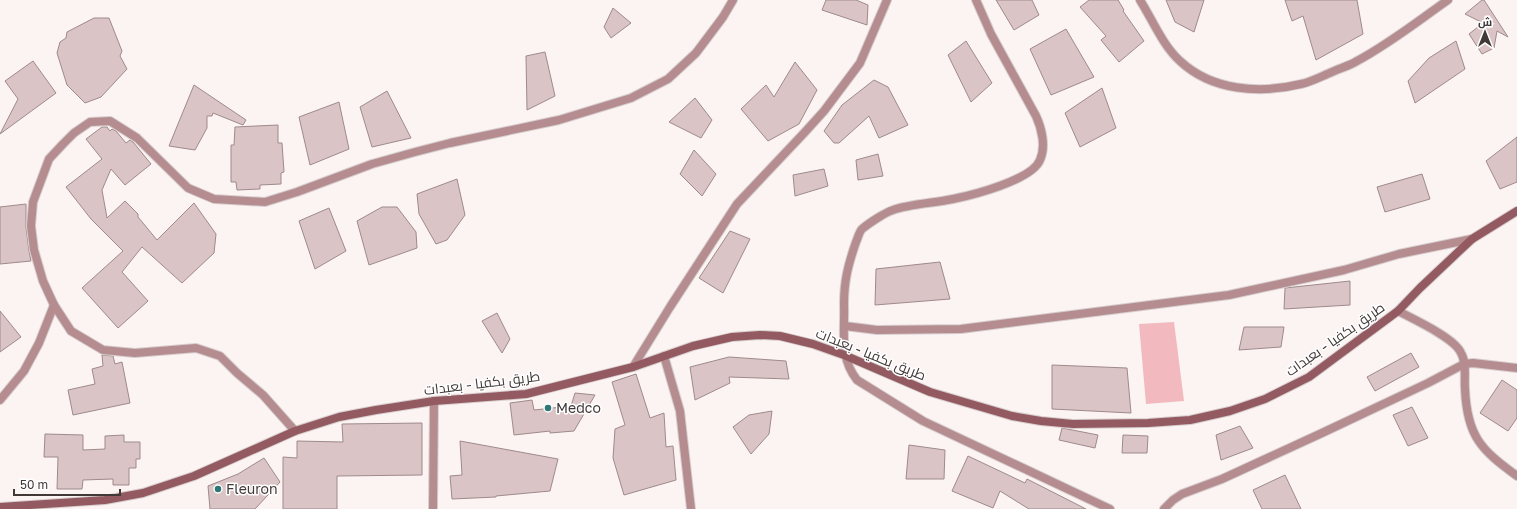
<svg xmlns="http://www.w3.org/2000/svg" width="1517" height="509" viewBox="0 0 1517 509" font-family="'Golos Text',Cairo,sans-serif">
	<rect width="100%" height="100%" fill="#fcf3f3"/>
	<path fill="#f2babe" d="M1174 322 1184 401 1146 404 1139 324Z"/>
	<g fill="#dac4c5" stroke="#9f8a8b">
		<path d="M826 0H856L868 5 867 25 822 10Z"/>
		<path d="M996 0H1032L1039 15 1014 30Z"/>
		<path d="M1089 0H1118L1124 10 1123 11 1144 41 1119 62 1101 40 1106 36 1080 7Z"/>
		<path d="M1166 0H1204L1194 32 1175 22Z"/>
		<path d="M1285 0H1357L1363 34 1316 60 1303 16 1292 21Z"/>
		<path d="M1482 0H1484L1508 37 1497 31 1494 48 1482 54 1469 34 1483 23 1465 14Z"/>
		<path d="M613 8 631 23 611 38 604 27Z"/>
		<path d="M94 18H109L122 51 120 56 127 69 101 97 85 103 67 85 57 53 60 42 66 38 67 32Z"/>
		<path d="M1066 29 1094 77 1051 95 1030 49Z"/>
		<path d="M966 41 992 83 971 102 948 55Z"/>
		<path d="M1456 41 1465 69 1415 103 1408 81 1429 58Z"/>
		<path d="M545 52 555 96 527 110 526 56Z"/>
		<path d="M33 61 56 93 0 134 18 99 5 81Z"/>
		<path d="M795 62 817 90 799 124 768 141 741 109 766 85 774 97Z"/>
		<path d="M874 80 888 87 908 125 879 138 869 116 839 143H834L824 131 842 105Z"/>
		<path d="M194 85 246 120 243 125 213 113 212 116H207V128L195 150 169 146Z"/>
		<path d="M1102 88 1116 128 1080 147 1065 113Z"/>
		<path d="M387 91 411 138 372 147 360 107Z"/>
		<path d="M695 98 712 120 701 138 669 122Z"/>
		<path d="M339 102 349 149 310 165 299 117Z"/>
		<path d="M278 125V143H282L284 172 281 173V184L260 185V189L237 190 236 182H231V145H234L235 127Z"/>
		<path d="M102 127H107L110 131 112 129 116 131 126 143 130 140 133 142 151 164 125 185 111 169 102 190 107 218 125 201 138 214V217L157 240 194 203 216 234 214 253 182 283 142 247 122 272 148 301 118 328 82 288 123 251 91 219 66 187 102 159 86 139Z"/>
		<path d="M1517 137V182L1500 189 1486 161Z"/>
		<path d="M694 150 716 174 702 196 680 174Z"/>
		<path d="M878 154 883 176 858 180 856 160Z"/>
		<path d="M824 169 828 186 795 196 793 175Z"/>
		<path d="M1422 174 1430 199 1385 212 1377 187Z"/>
		<path d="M457 179 465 215 447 240 436 244 419 214 417 194Z"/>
		<path d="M26 204V227L29 251 31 261 0 264V207Z"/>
		<path d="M382 207H397L416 232 417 248 369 265 357 221Z"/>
		<path d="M329 208 346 251 315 269 299 221Z"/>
		<path d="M730 231 750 239 723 293 699 278Z"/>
		<path d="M940 262 950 299 875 305 876 269Z"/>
		<path d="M1350 281V305L1284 309 1285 288Z"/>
		<path d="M0 311 21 337 0 352Z"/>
		<path d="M497 313 510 339 502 353 482 321Z"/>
		<path d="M1244 327H1284L1281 347 1239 350Z"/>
		<path d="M1411 353 1419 367 1375 391 1367 377Z"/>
		<path d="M102 355 113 356 115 364 122 362 130 403 73 415 68 390 95 384 92 369 103 366Z"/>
		<path d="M729 357 786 361 789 379 729 377 730 383 695 400 690 367Z"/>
		<path d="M1052 365 1127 368 1131 413 1052 409Z"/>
		<path d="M636 374 650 418 664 413 666 447 673 446 676 480 624 495 613 458 615 429 625 425 612 382Z"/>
		<path d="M1502 380 1517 390V418L1508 431 1480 413Z"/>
		<path d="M575 393 595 395 574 431 550 433V431L514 435 510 403 532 400 534 410 571 406Z"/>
		<path d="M1412 407 1428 438 1408 446 1393 415Z"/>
		<path d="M772 411 769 434 751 454 733 427 749 415Z"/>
		<path d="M422 423V475L337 476V509H283V457L297 458V441L343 442 342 424Z"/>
		<path d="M1240 426 1253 448 1221 460 1216 435Z"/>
		<path d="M1062 428 1098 435 1095 448 1059 440Z"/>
		<path d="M45 434 83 435V450L105 449V436L124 435V442H140V459H136V468H129V485H113V479L83 480 82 489H57L58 457H44Z"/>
		<path d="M1123 435 1148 436 1147 453H1122Z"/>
		<path d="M460 441 558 459 550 491 496 496V497L452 499 450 476 462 475Z"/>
		<path d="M909 445 945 450 944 479H906Z"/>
		<path d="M968 456 1025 483 1027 479 1086 509H1029L1000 491 993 508 952 491Z"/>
		<path d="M264 458 280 482 255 509H210L208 486 238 474Z"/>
		<path d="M1285 475 1301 509H1262L1253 490Z"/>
	</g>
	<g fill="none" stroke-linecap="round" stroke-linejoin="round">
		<g stroke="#d7cece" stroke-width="10">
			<g id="minor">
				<path d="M976 0 991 34 1036 116C1042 129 1046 147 1040 160 1032 180 973 195 953 199 935 203 910 204 893 210 886 212 869 223 862 229 859 232 858 238 856 242 848 265 844 281 844 304 845 333 839 357 857 380L923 421 1110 509"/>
				<path d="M1140 0C1152 19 1163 46 1180 61 1212 91 1260 94 1301 84 1311 82 1322 76 1332 72 1340 68 1349 66 1357 61 1389 44 1418 21 1448 0"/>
				<path d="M1398 311C1413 319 1455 338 1461 353 1467 363 1464 378 1465 389 1467 436 1481 450 1517 476"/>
				<path d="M845 326 877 330 961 329 1229 295 1344 270 1399 254 1472 239"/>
				<path d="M664 356 680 411 691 509"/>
				<path d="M633 367 670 307 737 204 805 132 824 111 860 63 887 0"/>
				<path d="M0 400 24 371 39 343 54 305"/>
				<path d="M295 431 263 395 237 373 220 356 196 348 135 353 103 350 71 331 54 305 43 281 34 250 31 226 33 202 49 159 63 144 74 133 90 122 110 121 137 138 188 188 214 199 265 202 297 192 372 164 415 152 450 143 559 120 631 98 668 79 696 53 723 17 733 0"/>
				<path d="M433 509 434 401"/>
				<path d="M1164 509 1173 500 1182 494 1222 479 1322 433 1428 383 1464 364 1473 363 1517 368"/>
			</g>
		</g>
		<g stroke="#d7cece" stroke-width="10">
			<path id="secondary" d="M0 507 105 500 143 493 194 476 295 431 339 417 376 410 434 401 526 394 633 367 693 346 732 337 760 335 780 336 813 344 844 355 930 392 1012 416 1041 421 1073 424 1148 423 1190 420 1230 411 1265 399 1309 377 1398 311 1420 288 1472 239 1517 211"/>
		</g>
		<use href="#minor" stroke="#b58d90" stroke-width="8"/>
		<use href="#secondary" stroke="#935b61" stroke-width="8"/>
	</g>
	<g fill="#2e7776" stroke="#fff" stroke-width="1.5">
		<circle cx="548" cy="408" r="4"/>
		<circle cx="218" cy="489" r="4"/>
	</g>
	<g text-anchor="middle" stroke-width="3" stroke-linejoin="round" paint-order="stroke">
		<g font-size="14" fill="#413838" stroke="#fff">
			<text transform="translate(1335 339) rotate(-35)" y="5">طريق بكفيا - بعبدات</text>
			<text transform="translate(871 354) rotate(22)" y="5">طريق بكفيا - بعبدات</text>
			<text transform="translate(482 383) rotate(-7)" y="5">طريق بكفيا - بعبدات</text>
		</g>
		<g font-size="14" fill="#413838" stroke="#fff" text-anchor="start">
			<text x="556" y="413">Medco</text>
			<text x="226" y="494">Fleuron</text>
		</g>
	</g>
	<g transform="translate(1485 32)" stroke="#ffffff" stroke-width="3" paint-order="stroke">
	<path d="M0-3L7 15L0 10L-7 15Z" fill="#413838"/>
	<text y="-6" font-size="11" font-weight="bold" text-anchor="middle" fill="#413838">ش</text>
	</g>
	<path d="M14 489v6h106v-6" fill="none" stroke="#413838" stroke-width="2"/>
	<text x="20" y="489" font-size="12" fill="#413838" stroke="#ffffff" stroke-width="3" paint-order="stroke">50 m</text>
</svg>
